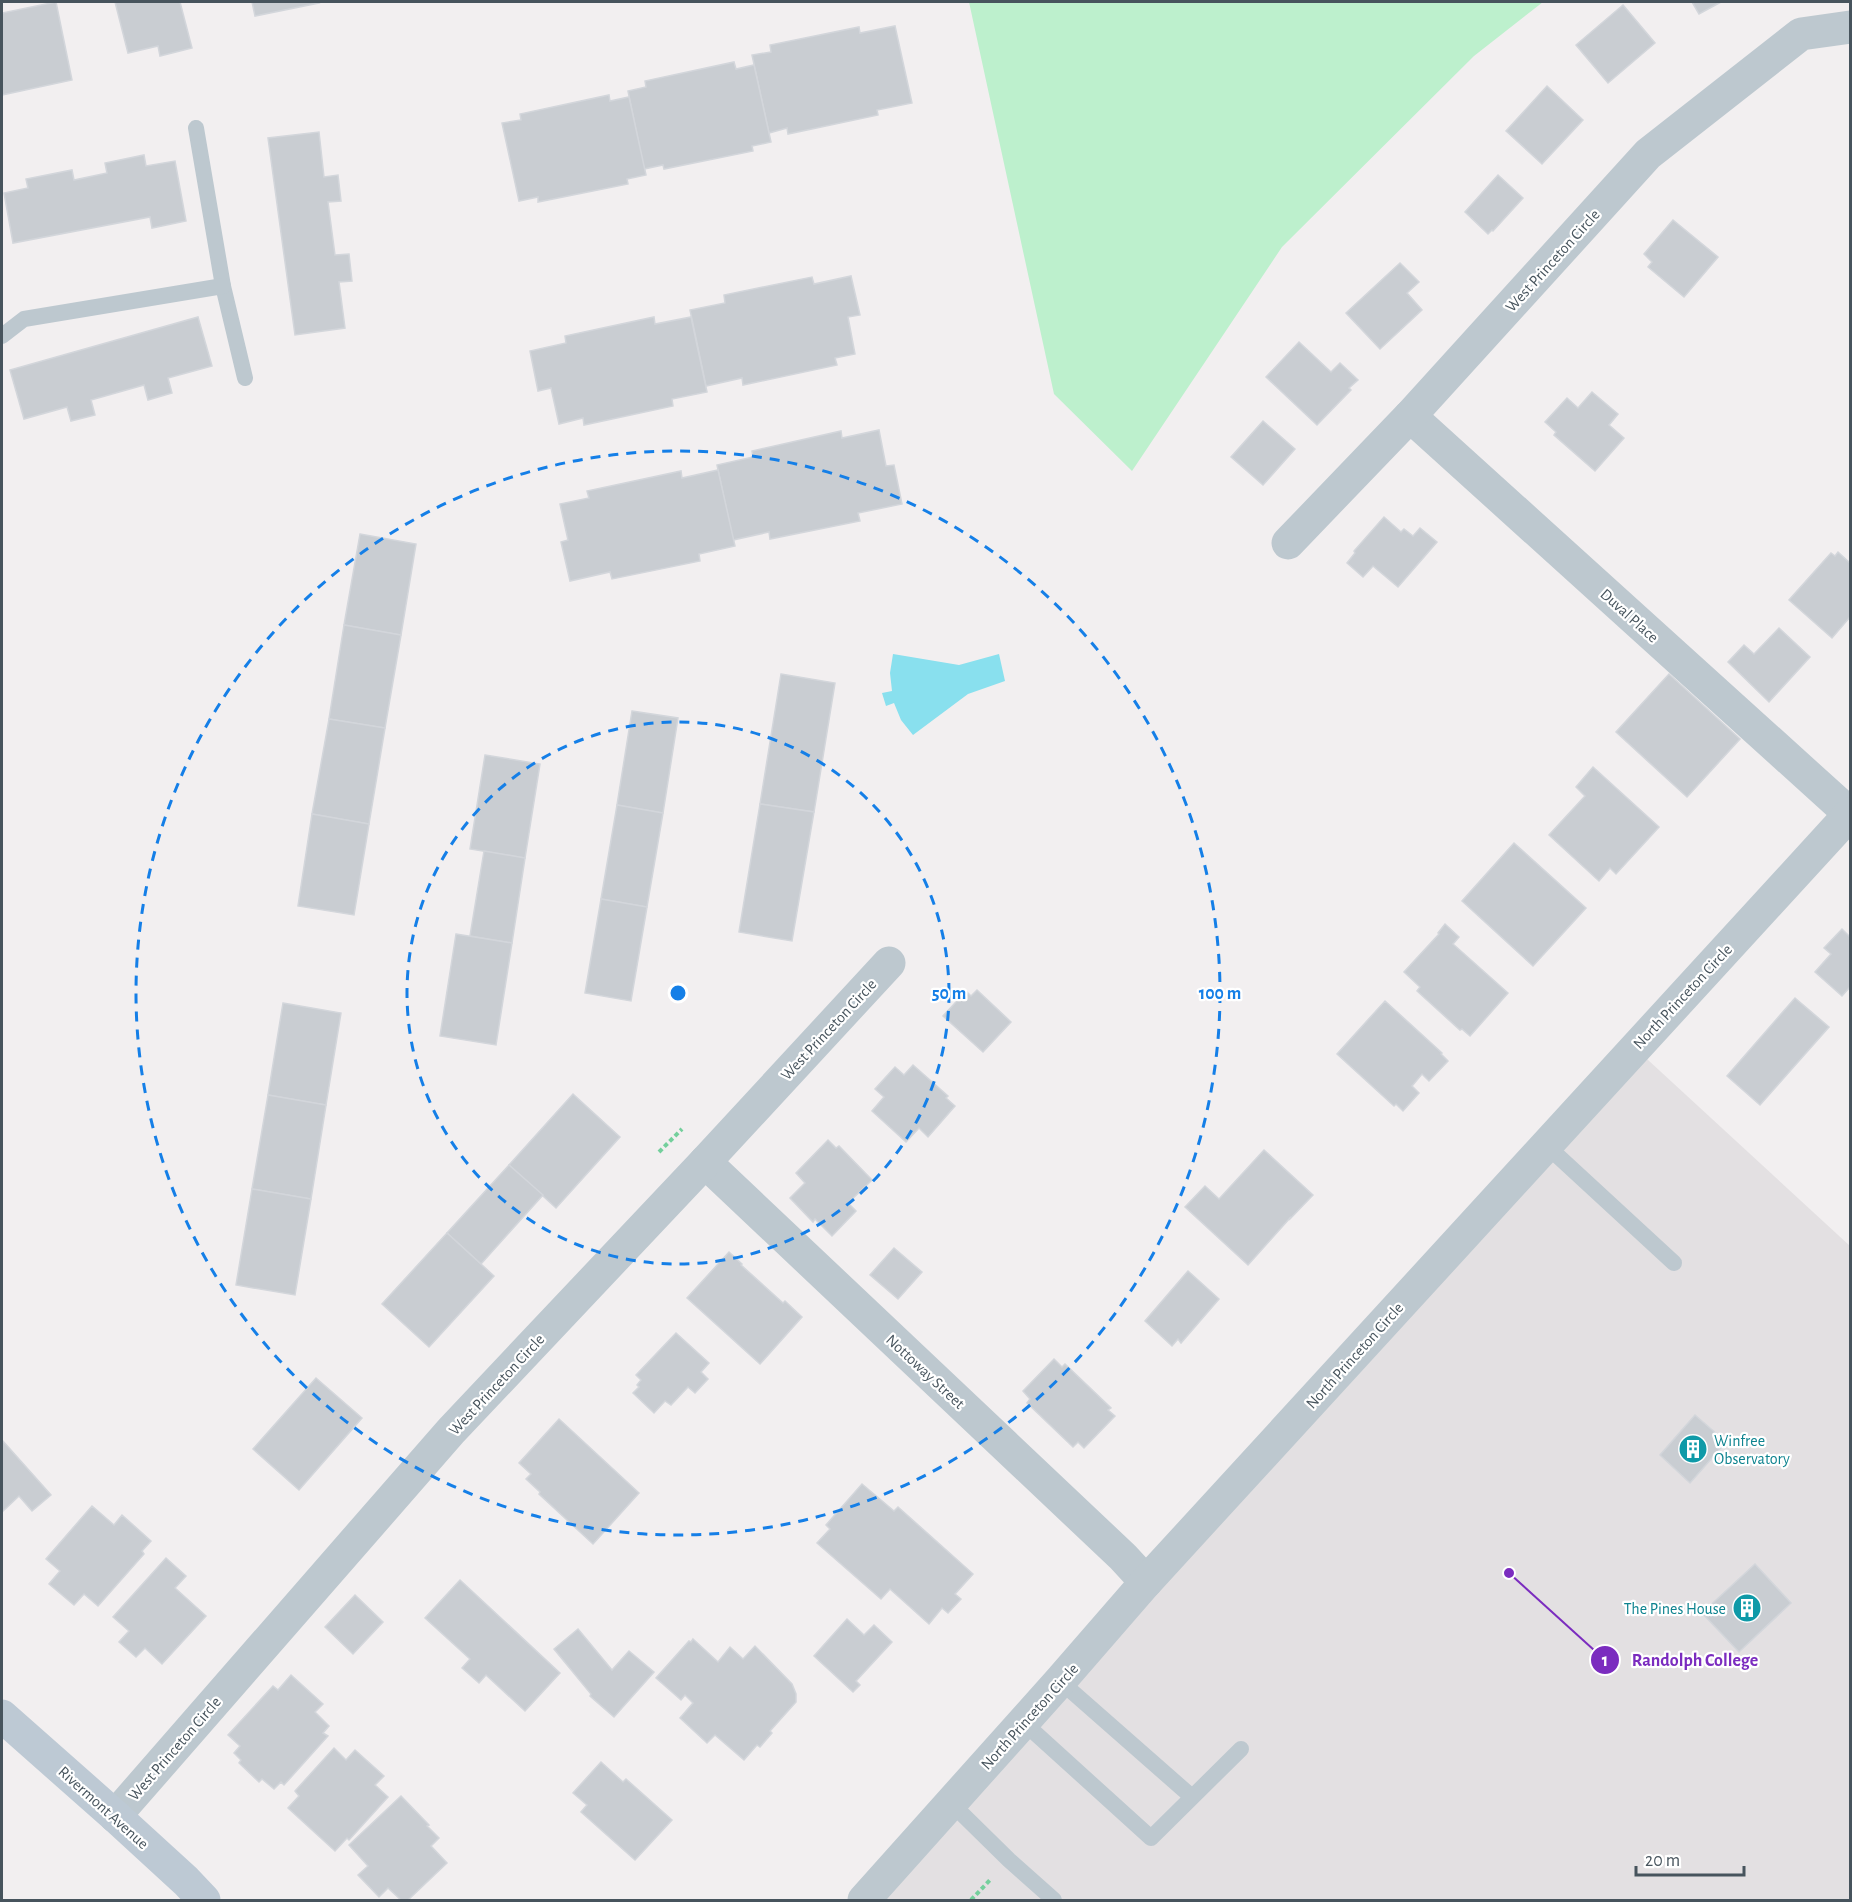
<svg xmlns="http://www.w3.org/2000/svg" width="1852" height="1902" viewBox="0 0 1852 1902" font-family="'Alegreya Sans',sans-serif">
	<rect width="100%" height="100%" fill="#f2eff0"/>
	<path fill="#e3e0e2" d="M1635 1048 1850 1246V1900H877Z"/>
	<path fill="#bdf0cd" d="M969 2H1543L1474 56 1282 247 1132 471 1054 394Z"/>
	<path fill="#89e0ee" d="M893 654 959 665 999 654 1005 681 968 694 913 735 901 720 894 703 886 706 882 693 892 691 890 673Z"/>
	<g fill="#c9cdd2" stroke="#d3d6db" stroke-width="1.5">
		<path d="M56 2 72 80 2 95V13Z"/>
		<path d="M115 2H180L192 48 160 56 158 46 128 53Z"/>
		<path d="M252 2H318L319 3 255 16Z"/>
		<path d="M1692 2H1721L1699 14Z"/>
		<path d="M1623 5 1655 43 1608 83 1576 45Z"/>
		<path d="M895 26 912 103 877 110 878 115 788 134 787 128 769 133 752 55 771 52 770 45 859 27 860 33Z"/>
		<path d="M734 62 736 69 754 65 771 142 752 146 753 151 664 169 663 165 644 169 628 91 646 87 645 81Z"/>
		<path d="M1547 86 1583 120 1542 164 1506 131Z"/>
		<path d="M609 95 610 101 629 97 646 175 627 179 628 184 538 202V197L519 201 502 123 521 120 520 114Z"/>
		<path d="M319 132 324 177 338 175 341 201 328 202 335 255 349 254 352 281 339 282 345 328 295 335 268 138Z"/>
		<path d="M144 155 146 166 175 161 186 221 152 228 150 217 13 243 4 193 28 188 26 179 72 170 74 180 107 173 105 163Z"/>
		<path d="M1498 175 1523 198 1493 231 1492 230 1488 234 1465 212Z"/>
		<path d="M1673 220 1718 257 1684 297 1648 267 1652 262 1644 254Z"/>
		<path d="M1400 263 1419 282 1407 293 1422 310 1380 349 1346 313Z"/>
		<path d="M851 276 860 315 848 317 855 354 835 358 837 365 743 385 742 378 706 386 690 310 725 303 724 295 812 277 814 284Z"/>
		<path d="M198 317 212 366 168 378 172 393 148 400 144 385 91 400 95 415 71 421 67 407 24 419 10 370Z"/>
		<path d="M654 317 655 324 691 317 707 392 672 399 673 406 584 425 583 418 559 424 551 388 538 391 530 351 566 343 565 336Z"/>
		<path d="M1299 342 1331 372 1340 363 1358 380 1349 388 1351 390 1317 425 1266 377Z"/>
		<path d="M1592 392 1618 414 1609 425 1624 438 1595 471 1554 435 1556 432 1545 422 1567 398 1578 408Z"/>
		<path d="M1263 421 1295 449 1263 485 1231 457Z"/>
		<path d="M879 430 886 466 894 465 902 504 858 513 860 521 770 539 769 532 733 540 717 465 753 457 752 451 841 431 842 438Z"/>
		<path d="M718 470 735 546 699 554 700 561 612 579 610 572 570 581 561 542 568 540 560 504 589 498 587 491 681 471 682 478Z"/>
		<path d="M1384 517 1401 532 1404 529 1413 536 1420 528 1437 542 1398 587 1373 566 1363 577 1347 563 1355 553 1354 551Z"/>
		<path d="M360 534 416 544 401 635 344 625Z"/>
		<path d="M1838 552 1850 563V617L1832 638 1789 600 1831 553 1835 556Z"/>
		<path d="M344 625 401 635 385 728 329 719Z"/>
		<path d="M1779 628 1810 657 1769 702 1728 662 1744 645 1754 654Z"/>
		<path d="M781 674 835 683 814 812 760 804Z"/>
		<path d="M1669 674 1740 739 1687 797 1616 732Z"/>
		<path d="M632 711 678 718 663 813 617 805Z"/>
		<path d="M329 719 385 728 369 824 312 814Z"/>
		<path d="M485 755 540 764 525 858 470 849Z"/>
		<path d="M1593 767 1659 827 1616 874 1610 868 1599 881 1549 835 1585 796 1576 787Z"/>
		<path d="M760 804 814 812 792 941 739 932Z"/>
		<path d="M617 805 663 813 647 907 601 899Z"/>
		<path d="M312 814 369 824 354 915 298 906Z"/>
		<path d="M1514 843 1586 908 1533 966 1462 901Z"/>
		<path d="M484 851 525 858 512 943 470 936Z"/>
		<path d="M601 899 647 907 631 1001 585 993Z"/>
		<path d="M1445 924 1459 937 1453 944 1508 993 1470 1036 1462 1029 1460 1030 1417 991 1420 987 1404 972 1439 934 1438 933Z"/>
		<path d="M1842 929 1850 937V987L1842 996 1815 972 1831 954 1824 948Z"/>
		<path d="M456 934 512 943 496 1045 440 1036Z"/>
		<path d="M977 990 1011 1022 983 1052 943 1016 966 991 971 996Z"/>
		<path d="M1795 998 1829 1027 1760 1105 1727 1076Z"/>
		<path d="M1385 1001 1442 1053 1441 1054 1448 1061 1429 1081 1422 1074 1412 1086 1419 1093 1403 1111 1396 1104 1394 1106 1337 1054Z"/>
		<path d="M283 1003 341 1013 326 1105 268 1095Z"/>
		<path d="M913 1065 948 1096 946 1098 955 1106 928 1137 919 1128 906 1142 872 1111 884 1097 875 1089 895 1067 904 1075Z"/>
		<path d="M573 1094 620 1137 556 1208 509 1165Z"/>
		<path d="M268 1095 326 1105 311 1199 252 1189Z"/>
		<path d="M828 1140 836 1148 839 1146 872 1180 848 1203 856 1211 832 1236 815 1219 813 1222 790 1198 805 1183 796 1173Z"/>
		<path d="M1264 1150 1313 1195 1290 1219V1218L1248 1265 1185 1207 1205 1186 1219 1199Z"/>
		<path d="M509 1165 543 1195 481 1264 447 1233Z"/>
		<path d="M252 1189 311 1199 295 1295 236 1285Z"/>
		<path d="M447 1233 494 1276 429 1347 382 1304Z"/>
		<path d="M894 1248 922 1272 898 1299 870 1275Z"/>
		<path d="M729 1252 742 1264 741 1265 783 1303 785 1301 802 1317 760 1364 687 1298Z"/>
		<path d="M1188 1271 1219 1299 1181 1343 1178 1339 1172 1346 1145 1321Z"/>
		<path d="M676 1333 709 1363 701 1372 708 1379 695 1393 688 1387 671 1405 665 1401 654 1413 633 1393 639 1387 637 1385 641 1380 636 1375Z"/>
		<path d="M1054 1359 1062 1367 1065 1364 1111 1408 1108 1410 1115 1416 1084 1448 1078 1442 1073 1447 1027 1403 1030 1399 1023 1391Z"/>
		<path d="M316 1378 362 1418 299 1490 253 1449Z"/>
		<path d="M1695 1415 1726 1442 1690 1483 1660 1455Z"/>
		<path d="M559 1419 639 1493 593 1544 539 1494 540 1492 526 1479 531 1474 519 1463Z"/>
		<path d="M2 1440 51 1495 32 1511 19 1496 2 1512Z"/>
		<path d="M862 1484 894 1511 898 1507 973 1574 955 1594 961 1599 948 1613 942 1608 929 1624 890 1589 881 1599 817 1543 830 1529 826 1525Z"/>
		<path d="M92 1506 114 1525 122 1515 151 1541 142 1551 144 1554 98 1606 84 1594 74 1605 49 1584 60 1571 46 1559Z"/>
		<path d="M166 1558 186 1576 175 1588 206 1616 162 1664 145 1648 136 1657 119 1642 129 1631 113 1617Z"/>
		<path d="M1755 1564 1791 1603 1739 1652 1702 1613Z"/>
		<path d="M460 1580 560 1673 525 1711 486 1675 479 1683 462 1668 470 1659 425 1618Z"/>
		<path d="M355 1595 383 1622 353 1654 325 1627Z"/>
		<path d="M847 1619 864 1635 874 1625 892 1642 856 1681 860 1685 853 1692 814 1656Z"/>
		<path d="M578 1629 612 1670 629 1651 654 1672 614 1717 590 1696 591 1694 554 1649Z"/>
		<path d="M693 1639 718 1662 730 1647 743 1659 755 1646 792 1684 796 1694V1702L770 1731 772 1733 760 1747 757 1745 744 1760 715 1735 707 1743 680 1718 693 1703 685 1695 681 1700 656 1678 689 1641 691 1642Z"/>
		<path d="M291 1675 323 1704 315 1712 329 1726 323 1733 328 1736 284 1785 281 1782 274 1789 262 1779 259 1782 239 1763 241 1760 234 1753 240 1746 228 1735 273 1686 278 1690Z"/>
		<path d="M334 1748 346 1760 355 1750 384 1776 375 1785 388 1797 349 1840 347 1838 335 1851 288 1808 299 1796 295 1791Z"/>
		<path d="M601 1762 623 1782 626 1779 672 1820 635 1860 581 1812 587 1805 573 1793Z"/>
		<path d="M401 1796 429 1825 427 1826 439 1838 431 1846 447 1863 408 1900H401L388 1888 379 1897 358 1875 368 1866 349 1845Z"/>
	</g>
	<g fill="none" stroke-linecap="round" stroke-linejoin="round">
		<g stroke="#74cf9c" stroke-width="4" stroke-dasharray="4.5 3" stroke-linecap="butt">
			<path d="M659 1152 682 1129"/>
			<path d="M971 1900 991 1879"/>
		</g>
		<g stroke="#bdc8cf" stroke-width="16">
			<path d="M196 128 223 286 245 378"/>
			<path d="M2 336 24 319 223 286"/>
			<path d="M1546 1145 1674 1263"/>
			<path d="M1060 1681 1192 1797"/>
			<path d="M1023 1722 1151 1838 1241 1749"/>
			<path d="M951 1803 1009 1860 1054 1900"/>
		</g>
		<g stroke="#bdc8cf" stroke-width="33">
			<path d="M1410 416 1850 814"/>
			<path d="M1288 543 1410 416 1648 154 1801 34 1850 27"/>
			<path d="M705 1162 1123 1557 1146 1582"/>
			<path d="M115 1816 451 1431 705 1162 889 963"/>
			<path d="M864 1900 1060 1681 1146 1582 1850 814"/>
		</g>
		<path stroke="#bdc9d4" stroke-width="33" d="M2 1716 115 1816 186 1881 204 1900"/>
	</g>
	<g fill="none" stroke="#157fe7" stroke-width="3" stroke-dasharray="10 8">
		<circle cx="678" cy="993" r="271"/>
		<circle cx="678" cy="993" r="542"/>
	</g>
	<defs>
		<g id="building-disc" transform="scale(1.5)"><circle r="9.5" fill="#0f9aa8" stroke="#fff"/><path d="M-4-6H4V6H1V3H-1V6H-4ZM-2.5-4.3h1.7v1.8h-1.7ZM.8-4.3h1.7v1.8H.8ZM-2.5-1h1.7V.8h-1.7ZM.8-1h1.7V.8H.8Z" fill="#fff"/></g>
	</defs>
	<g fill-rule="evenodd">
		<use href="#building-disc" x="1693" y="1449"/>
		<use href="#building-disc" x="1747" y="1608"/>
	</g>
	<g text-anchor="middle" stroke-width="4.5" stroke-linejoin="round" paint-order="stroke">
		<g font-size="16" fill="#47545d" stroke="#fff">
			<text transform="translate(1552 260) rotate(-48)" y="6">West Princeton Circle</text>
			<text transform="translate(1630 615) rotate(42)" y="6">Duval Place</text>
			<text transform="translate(1682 996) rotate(-47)" y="6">North Princeton Circle</text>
			<text transform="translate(828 1029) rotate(-47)" y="6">West Princeton Circle</text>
			<text transform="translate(1354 1355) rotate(-48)" y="6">North Princeton Circle</text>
			<text transform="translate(926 1371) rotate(43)" y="6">Nottoway Street</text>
			<text transform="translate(496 1384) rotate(-47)" y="6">West Princeton Circle</text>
			<text transform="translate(1029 1716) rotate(-48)" y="6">North Princeton Circle</text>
			<text transform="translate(174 1748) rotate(-49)" y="6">West Princeton Circle</text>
			<text transform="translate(104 1807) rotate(42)" y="6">Rivermont Avenue</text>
		</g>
		<g font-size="16" fill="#0d838f" stroke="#fff" text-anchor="start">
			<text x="1714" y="1446">Winfree<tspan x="1714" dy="18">Observatory</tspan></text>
			<text x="1726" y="1614" text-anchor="end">The Pines House</text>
		</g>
	</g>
	<circle cx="678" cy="993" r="9" fill="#157fe7" stroke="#fff" stroke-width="3"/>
	<g font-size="18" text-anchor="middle" font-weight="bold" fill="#157fe7" stroke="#fff" stroke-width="4.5" stroke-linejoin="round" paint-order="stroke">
		<text x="949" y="999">50 m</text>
		<text x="1220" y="999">100 m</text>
	</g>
	<path fill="none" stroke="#7b2cbf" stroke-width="2" d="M1509 1573L1605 1660"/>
	<g fill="#7b2cbf" stroke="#fff" stroke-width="2">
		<circle cx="1509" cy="1573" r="6"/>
		<circle cx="1605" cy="1660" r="15"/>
	</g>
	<g font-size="18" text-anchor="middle" font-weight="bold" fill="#fff">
		<text x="1605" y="1666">1</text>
	</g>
	<g font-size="18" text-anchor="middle" font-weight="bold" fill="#7b2cbf" stroke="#fff" stroke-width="4.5" stroke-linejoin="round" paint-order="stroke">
		<text x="1695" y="1666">Randolph College</text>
	</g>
	<rect width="1852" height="1902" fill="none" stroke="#47545d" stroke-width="6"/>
	<path d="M1636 1866v9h108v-9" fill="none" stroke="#47545d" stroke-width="3"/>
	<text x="1645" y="1866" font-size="18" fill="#47545d" stroke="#ffffff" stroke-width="4.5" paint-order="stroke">20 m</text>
</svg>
